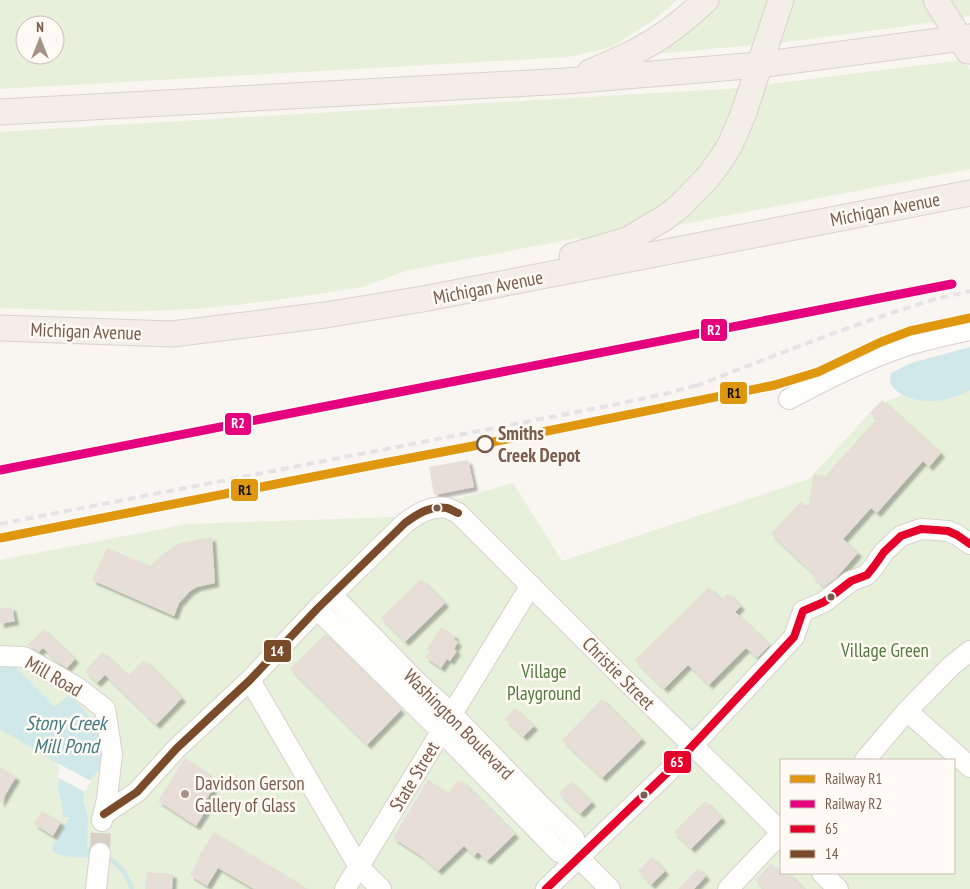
<svg xmlns="http://www.w3.org/2000/svg" width="970" height="889" viewBox="0 0 970 889" font-family="'PT Sans Narrow',sans-serif">
	<defs>
		<filter id="shadow"><feDropShadow dx="4" dy="4" stdDeviation="1" flood-color="#0004"/></filter>
	</defs>
	<rect width="100%" height="100%" fill="#f9f5f0"/>
	<g fill="#e7f0db" fill-rule="evenodd">
		<path d="M0 0H677L654 20 611 47 569 57 0 89ZM25 25H55V55H25Z"/>
		<path d="M716 0H771L755 45 656 54Z"/>
		<path d="M790 0H927L935 22 780 43 778 42Z"/>
		<path d="M948 0H970V16L959 18Z"/>
		<path d="M962 60 970 70V169L663 228 762 85Z"/>
		<path d="M741 88 718 145 690 182 664 205 634 223 605 235 581 241 578 238 409 270 375 282 364 287C301 296 239 307 175 310 117 313 58 310 0 308V132L129 124Z"/>
		<path d="M970 368V889H0V560L188 524 396 517 513 483 562 561 809 479 877 405ZM781 760H954V873H781Z"/>
	</g>
	<g fill="#d0e8ea">
		<path d="M970 347V390C948 402 924 406 901 394 897 392 893 387 890 383L891 373 911 363Z"/>
		<path d="M13 665 55 707 69 695 100 727V740L103 761 100 769 90 780 84 788 83 800 88 817 87 847H91V858L70 857 54 853 52 848 70 817H64L58 787 62 766 0 729V667Z"/>
	</g>
	<path fill="#f9f5f0" d="M59 764 91 781 85 792 57 777 60 767 57 766Z"/>
	<g fill="none" stroke-linecap="round" stroke-linejoin="round">
		<path stroke="#d0e8ea" stroke-width="4.5" d="M104 858C118 860 128 876 132 889"/>
	</g>
	<g fill="#e6ded7" filter="url(#shadow)">
		<path d="M882 400 941 453 929 467 923 461 877 513 871 508 843 539 858 553 837 577 824 587 812 576 814 574 771 534 801 501 808 509 814 474 825 476 877 419 870 413Z"/>
		<path d="M468 460 474 487 434 495 429 467Z"/>
		<path d="M212 537 215 583 197 587 190 591 179 603 174 616 92 580 107 548 150 566 160 556 178 544 195 540Z"/>
		<path d="M421 579 445 603 405 642 381 618Z"/>
		<path d="M709 587 721 600 728 593 741 606 735 612 770 645 757 658 746 648 709 685 688 665 664 689 635 660Z"/>
		<path d="M12 607 15 621 0 624V609Z"/>
		<path d="M441 627 455 636 454 639 458 642 454 649 457 651 450 661 447 659 441 668 425 657 430 651 427 649Z"/>
		<path d="M44 629 75 659 67 668 57 662 43 648 39 652 28 645Z"/>
		<path d="M325 634 401 710 367 745 290 669Z"/>
		<path d="M103 652 128 676 144 660 182 698 156 725 105 675 97 683 85 671Z"/>
		<path d="M602 699 642 739 602 778 562 740Z"/>
		<path d="M515 708 534 726 523 737 505 719Z"/>
		<path d="M185 758 208 773V774L218 781 202 806 207 809 196 826 158 801Z"/>
		<path d="M0 767 16 777 0 804Z"/>
		<path d="M428 780 449 793 458 780 460 782 462 781 515 834 487 861 478 852 474 856 464 846 438 871 421 856 393 838Z"/>
		<path d="M571 782 592 802 580 814 559 793Z"/>
		<path d="M705 801 722 818 691 849 674 832Z"/>
		<path d="M42 811 61 822 53 836 34 824Z"/>
		<path d="M214 832 308 889H254L218 868 207 886 190 875 200 857 199 856Z"/>
		<path d="M652 857 665 871 651 885 638 871Z"/>
		<path d="M771 864 779 873H788L804 889H764L755 880Z"/>
		<path d="M698 868 706 876 694 889H678Z"/>
		<path d="M147 872 173 874 172 889H145Z"/>
	</g>
	<g fill="none" stroke-linecap="round" stroke-linejoin="round">
		<path stroke="#d9cfc7" stroke-width="20" stroke-dasharray="20 10" stroke-linecap="butt" d="M100 853 101 826"/>
		<g stroke="#d7d1cb" stroke-width="22">
			<g id="minor">
				<path d="M789 399C824 380 862 361 899 348 922 340 946 335 970 330"/>
				<path d="M332 595 419 684 453 715 540 805 574 838 578 857"/>
				<path d="M317 609 441 731 559 852 578 857 610 889"/>
				<path d="M0 656 24 657 78 688 105 709 112 754 107 799 102 821"/>
				<path d="M250 680 359 867 381 889"/>
				<path d="M907 711 970 767"/>
				<path d="M865 760 907 711 951 666 970 651"/>
				<path d="M104 814 137 792 177 748 250 680 317 609 405 523C417 514 431 505 447 508 451 509 455 512 458 513L618 673 747 798 781 832"/>
				<path d="M822 873 838 889"/>
				<path d="M96 889 100 853"/>
				<path d="M345 889 531 585"/>
				<path d="M546 889 668 772 794 637 803 611 824 602 851 581 867 575 875 565 884 552 901 536 921 529 936 530 948 531 957 535 970 544"/>
				<path d="M728 889 781 833"/>
			</g>
		</g>
		<g stroke="#dad1cc" stroke-width="27">
			<g id="major">
				<path d="M936 0 960 39 968 51"/>
				<path d="M590 72C607 65 624 58 640 49 665 36 686 19 706 0"/>
				<path d="M0 112 566 81 759 65 970 37"/>
				<path d="M572 256 627 240 666 217 681 205 708 177 720 161 730 145 743 115 781 0"/>
				<path d="M0 328 172 334 325 315 423 299 970 193"/>
			</g>
		</g>
		<use href="#minor" stroke="#fefefd" stroke-width="20"/>
		<use href="#major" stroke="#f3eee8" stroke-width="25"/>
		<g stroke="#e6e3e7" stroke-width="4" stroke-dasharray="8 5" stroke-linecap="butt">
			<path d="M696 386C771 357 846 327 922 303 938 298 954 295 970 291"/>
			<path d="M0 524 613 405 664 394 701 384"/>
			<path d="M0 538 358 468 468 447 775 385 818 372 881 342 910 331 970 318"/>
		</g>
		<g stroke="#fffaf3" stroke-width="11">
			<path id="bus-1" d="M546 889 668 772 794 637 803 611 824 602 851 581 867 575 875 565 884 552 901 536 921 529 936 530 948 531 957 535 970 544"/>
		</g>
		<g stroke="#fffaf3" stroke-width="11">
			<path id="bus-2" d="M104 814 137 792 177 748 250 680 317 609 405 523C417 514 431 505 447 508 451 509 455 512 458 513"/>
		</g>
		<use href="#bus-1" stroke="#e4002b" stroke-width="8"/>
		<use href="#bus-2" stroke="#7a4b2a" stroke-width="8"/>
		<g stroke="#fffaf3" stroke-width="12">
			<path id="rail-1" d="M0 538 358 468 468 447 775 385 818 372 881 342 910 331 970 318"/>
		</g>
		<g stroke="#fffaf3" stroke-width="12">
			<path id="rail-2" d="M0 470 952 284"/>
		</g>
		<use href="#rail-1" stroke="#de970f" stroke-width="9"/>
		<use href="#rail-2" stroke="#e5007d" stroke-width="9"/>
	</g>
	<circle fill="#fffaf3" stroke="#7a5c4d" stroke-width="2.5" cx="485" cy="444" r="8"/>
	<g fill="#7a5c4d" stroke="#fffaf3" stroke-width="2">
		<circle cx="437" cy="508" r="4.5"/>
		<circle cx="831" cy="597" r="4.5"/>
		<circle cx="644" cy="795" r="4.5"/>
	</g>
	<circle fill="#a69286" stroke="#fffaf3" stroke-width="2" cx="185" cy="794" r="5"/>
	<g text-anchor="middle" stroke-width="5" stroke-linejoin="round" paint-order="stroke">
		<g font-size="19" fill="#7a5c4d" stroke="#fffaf3">
			<text transform="translate(885 209) rotate(-11)" y="7">Michigan Avenue</text>
			<text transform="translate(488 287) rotate(-11)" y="7">Michigan Avenue</text>
			<text transform="translate(86 331) rotate(2)" y="7">Michigan Avenue</text>
			<text transform="translate(619 673) rotate(45)" y="7">Christie Street</text>
			<text transform="translate(54 676) rotate(30)" y="7">Mill Road</text>
			<text transform="translate(459 724) rotate(45)" y="7">Washington Boulevard</text>
			<text transform="translate(414 776) rotate(-59)" y="7">State Street</text>
		</g>
		<g font-size="19" font-weight="bold" fill="#7a5c4d" stroke="#fffaf3" text-anchor="start">
			<text x="498" y="440">Smiths<tspan x="498" dy="22">Creek Depot</tspan></text>
		</g>
		<g font-size="19" fill="#537a41" stroke="#fffaf3">
			<text x="885" y="657">Village Green</text>
			<text x="544" y="678">Village<tspan x="544" dy="22">Playground</tspan></text>
		</g>
		<g font-size="19" fill="#7a5c4d" stroke="#fffaf3" text-anchor="start">
			<text x="195" y="790">Davidson Gerson<tspan x="195" dy="22">Gallery of Glass</tspan></text>
		</g>
		<g font-size="20" font-style="italic" fill="#437c86" stroke="#fffaf3">
			<text x="66" y="730">Stony Creek<tspan x="66" dy="23">Mill Pond</tspan></text>
		</g>
	</g>
	<g stroke="#fffaf3" stroke-width="2">
		<rect x="700" y="318" width="28" height="24" rx="5" fill="#e5007d"/>
		<rect x="719" y="381" width="29" height="24" rx="5" fill="#de970f"/>
		<rect x="224" y="412" width="28" height="24" rx="5" fill="#e5007d"/>
		<rect x="230" y="478" width="29" height="24" rx="5" fill="#de970f"/>
		<rect x="263" y="639" width="29" height="24" rx="5" fill="#7a4b2a"/>
		<rect x="663" y="750" width="29" height="24" rx="5" fill="#e4002b"/>
	</g>
	<g font-size="14" text-anchor="middle" font-weight="bold" fill="#fff">
		<text x="714" y="335">R2</text>
		<text x="238" y="428">R2</text>
		<text x="277" y="656">14</text>
		<text x="677" y="767">65</text>
	</g>
	<g font-size="14" text-anchor="middle" font-weight="bold" fill="#111">
		<text x="734" y="398">R1</text>
		<text x="245" y="495">R1</text>
	</g>
	<rect x="780" y="759" width="175" height="115" fill="#fffaf3" stroke="#cabbb1"/>
	<rect x="790" y="775" width="25" height="8" fill="#de970f" stroke="#cabbb1"/>
	<text x="825" y="784" font-size="15" fill="#7a5c4d">Railway R1</text>
	<rect x="790" y="800" width="25" height="8" fill="#e5007d" stroke="#cabbb1"/>
	<text x="825" y="809" font-size="15" fill="#7a5c4d">Railway R2</text>
	<rect x="790" y="825" width="25" height="8" fill="#e4002b" stroke="#cabbb1"/>
	<text x="825" y="834" font-size="15" fill="#7a5c4d">65</text>
	<rect x="790" y="850" width="25" height="8" fill="#7a4b2a" stroke="#cabbb1"/>
	<text x="825" y="859" font-size="15" fill="#7a5c4d">14</text>
	<g transform="translate(40 40)"><circle r="24" fill="#fffaf3" stroke="#cabbb1"/>
	<path d="M0-4L9 19L0 12L-9 19Z" fill="#a69286"/>
	<text y="-8" font-size="14" font-weight="bold" text-anchor="middle" fill="#7a5c4d">N</text>
	</g>
</svg>
